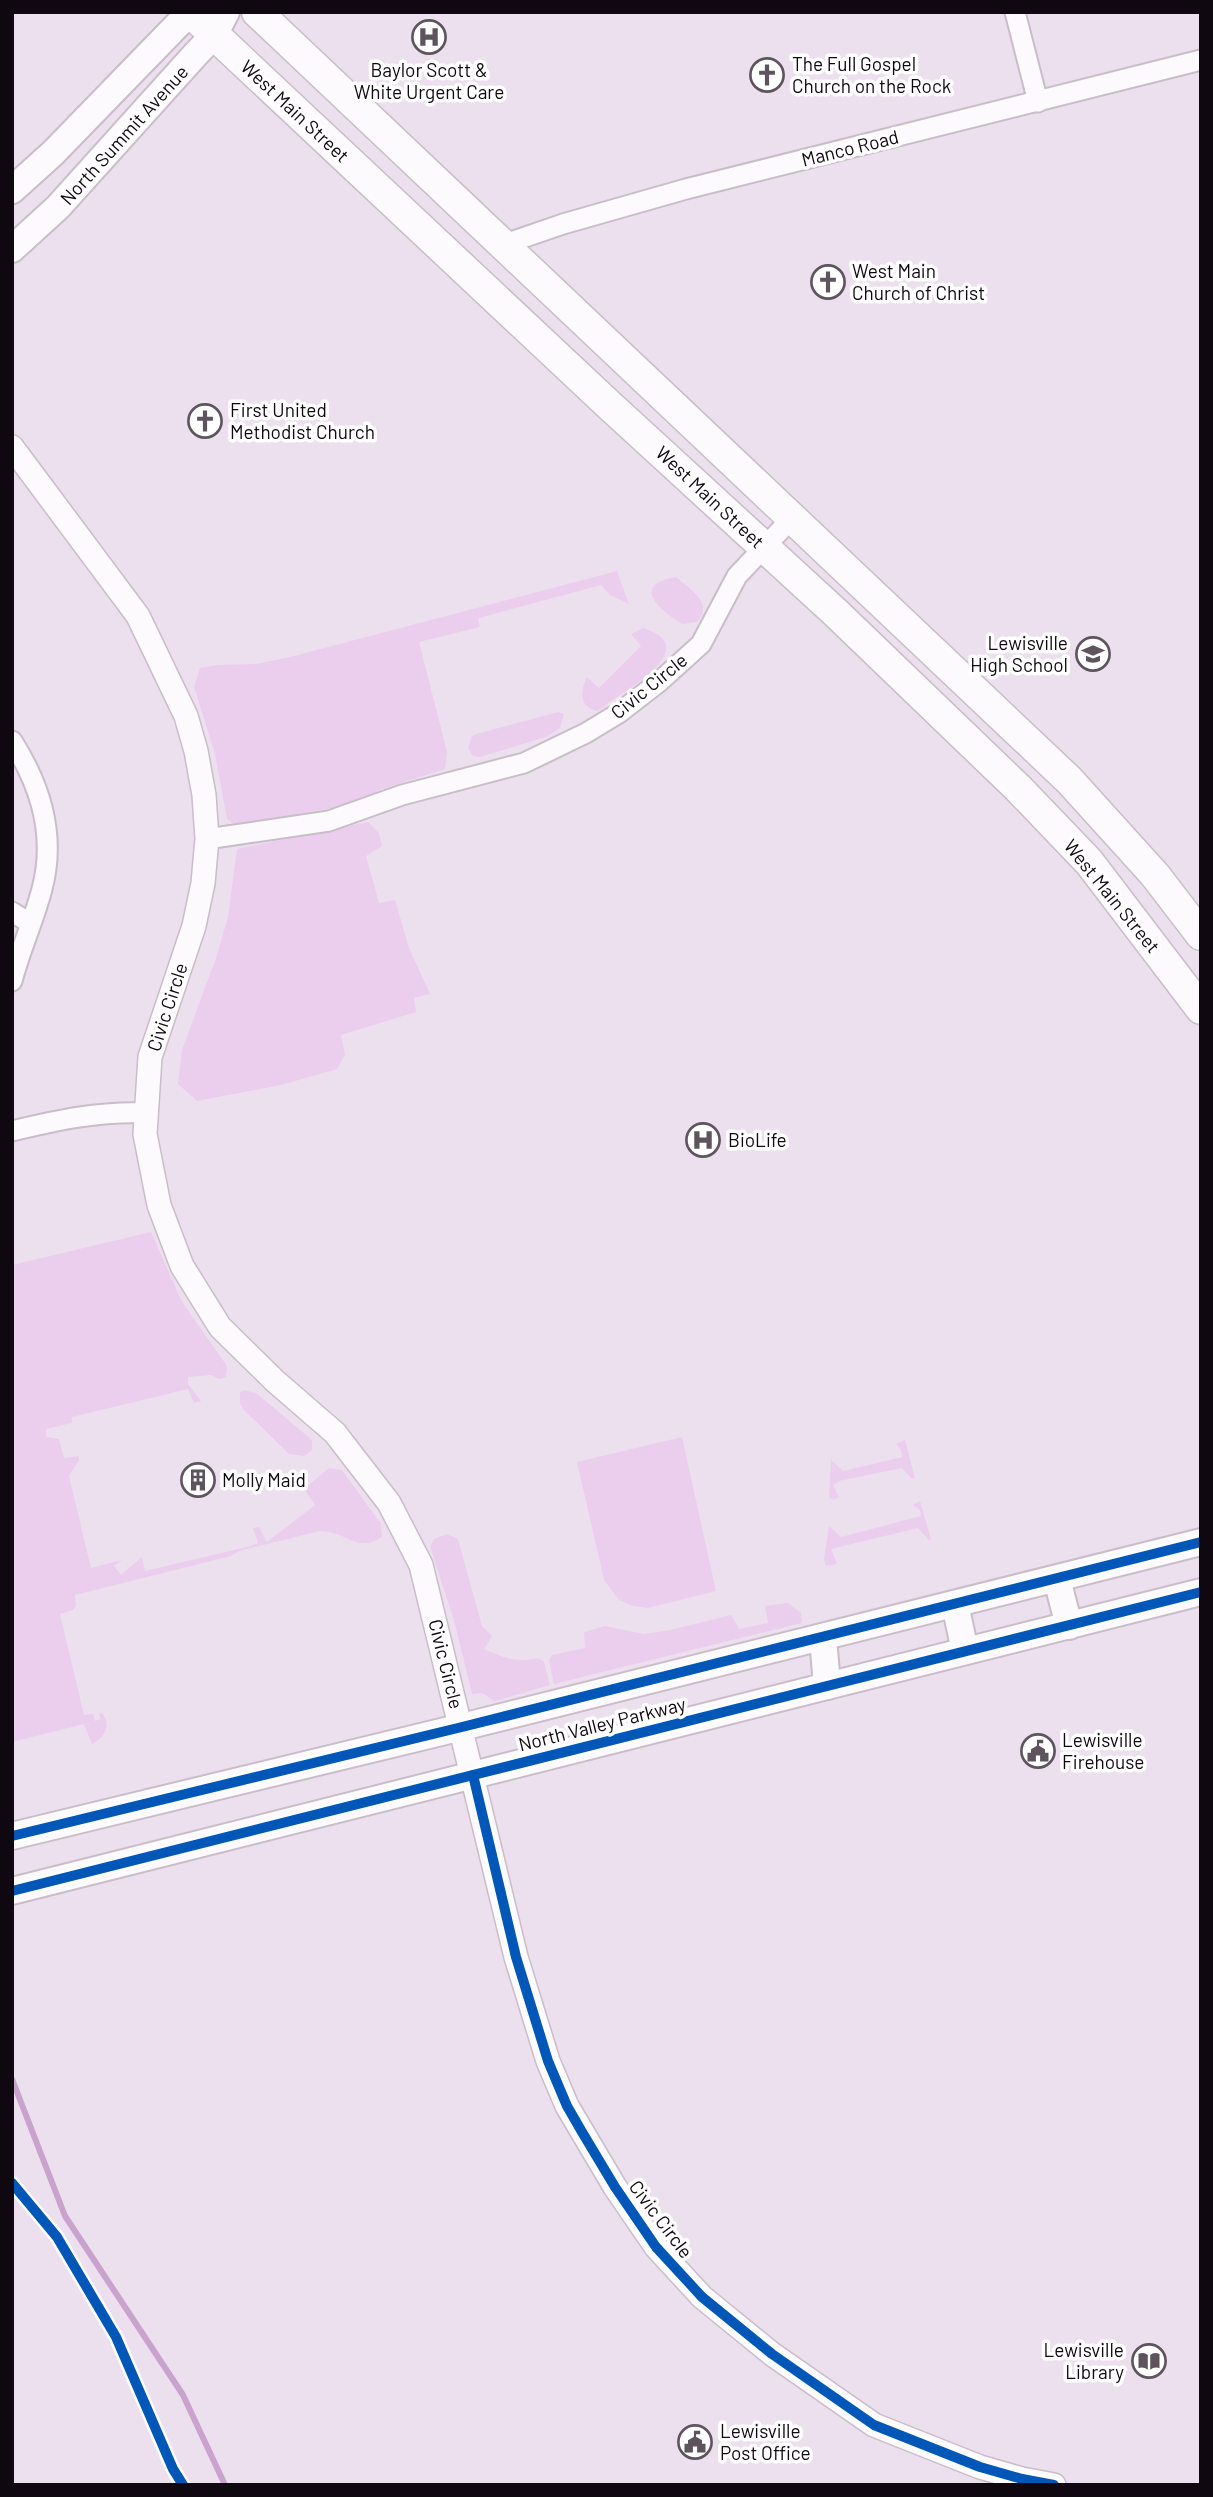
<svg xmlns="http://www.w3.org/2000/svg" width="1213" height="2497" viewBox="0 0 1213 2497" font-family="Barlow,sans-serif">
	<rect width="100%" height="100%" fill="#ede0ee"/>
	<g fill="#ebcdee">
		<path d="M617 571 629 604 610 595 601 585 486 616 478 619 480 627 419 642 447 752 445 769 382 789 343 806 235 825 227 819 215 754 194 687 200 668 217 665 256 664 290 657Z"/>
		<path d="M676 577C690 589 715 604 697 622L682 624C659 609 630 585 676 577Z"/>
		<path d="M643 628C707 648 621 692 602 708L597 711C579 707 580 691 587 677L599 688 641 646 631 634Z"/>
		<path d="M558 712 564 714 560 728 546 737 480 757 473 756 468 748 472 736 476 734Z"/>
		<path d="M368 822 379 833 382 846 366 856 379 903 395 900 409 948 430 994 414 998 416 1012 341 1035 345 1055 337 1069 281 1085 197 1101 178 1084 182 1050 216 958 228 917 237 849Z"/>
		<path d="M151 1232 182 1302 227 1366 226 1377 219 1379 211 1375 188 1377V1384L201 1401 194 1403 188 1389 72 1417V1423L46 1429V1437L59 1439 64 1458 79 1456V1460L69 1476 91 1568 122 1560 114 1566 121 1575 142 1557 145 1571 251 1546 258 1543 253 1528 259 1527 267 1542 315 1505 304 1489 329 1468 342 1470 381 1524 382 1537C356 1554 348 1531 320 1531L239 1551 231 1556 75 1595 76 1606 73 1610 60 1614 84 1715 93 1714 95 1721 100 1719 99 1713 103 1714C111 1727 105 1737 92 1744L84 1724 12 1742V1265Z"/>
		<path d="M243 1390 256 1393 312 1440V1450L304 1456 289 1454 243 1409 240 1403V1393Z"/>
		<path d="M682 1437 716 1591 648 1608 633 1606 619 1600 604 1580 577 1462Z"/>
		<path d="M905 1440 915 1478 912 1479 902 1468 839 1481 833 1485 839 1497 833 1500 829 1497 831 1460 843 1471 902 1457 901 1450 896 1444Z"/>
		<path d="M920 1501 931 1539 929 1540 918 1528 831 1549 837 1564 826 1566 824 1560 829 1526 841 1537 921 1516 920 1510 913 1505Z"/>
		<path d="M447 1534 458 1539 482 1626 492 1636 484 1649C503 1658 517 1663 538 1658L544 1662 550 1685 495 1701 482 1693 472 1694 454 1620 430 1547 434 1539Z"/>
		<path d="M788 1603 801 1613 802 1623 554 1684 549 1660 552 1655 585 1648 584 1632 605 1626 644 1634 670 1630 731 1615 739 1629 768 1623 765 1606Z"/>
	</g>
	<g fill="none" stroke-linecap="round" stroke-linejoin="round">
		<path stroke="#caa2ce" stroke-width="6" d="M12 2079 65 2216 183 2395 225 2485"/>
		<g stroke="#c8bdc9" stroke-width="23">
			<g id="minor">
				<path d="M1015 12 1038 102"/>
				<path d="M502 245 563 224 686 189 1201 60"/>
				<path d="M12 741C41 786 56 836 42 889 34 920 20 950 12 981"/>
				<path d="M207 839 329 821 402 795 524 763 586 733 619 713 659 682 701 644 737 576 792 518"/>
				<path d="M12 912 30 923"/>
				<path d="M12 1131C57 1120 100 1111 146 1113"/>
			</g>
		</g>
		<g stroke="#c8bdc9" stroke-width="26">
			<path id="tertiary" d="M12 447 138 616 186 716 196 751 204 795 207 839 203 883 194 926 150 1057 145 1134 159 1205 182 1266 220 1327 275 1381 335 1433 389 1503 421 1565 516 1957 548 2061 567 2106 615 2187 656 2247 702 2297 772 2354 874 2425 980 2467 1022 2479 1054 2485"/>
		</g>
		<g stroke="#c8bdc9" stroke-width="30">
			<g id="secondary">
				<path d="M12 190 53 153 190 12"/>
				<path d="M12 249 58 207 195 55 214 35 226 12"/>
				<path d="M1057 1579 1069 1626"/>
				<path d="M955 1604 965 1651"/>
				<path d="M823 1637 827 1686"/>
				<path d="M12 1836 462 1727 1201 1542"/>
				<path d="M12 1891 1201 1592"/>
			</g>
		</g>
		<g stroke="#c8bdc9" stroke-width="33">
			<g id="primary">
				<path d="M190 12 608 404 836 613 1018 788 1089 862 1201 1009"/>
				<path d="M257 12 1069 780 1155 875 1201 935"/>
			</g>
		</g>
		<use href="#minor" stroke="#fcfafc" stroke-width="19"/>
		<use href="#tertiary" stroke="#fcfafc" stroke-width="23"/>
		<use href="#secondary" stroke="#fcfafc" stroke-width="26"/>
		<use href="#primary" stroke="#fcfafc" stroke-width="30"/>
		<g stroke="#fff" stroke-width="15">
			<g id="cycleway">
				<path d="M473 1775 516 1957 548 2061 567 2106 582 2132 615 2187 656 2247 702 2297 772 2354 874 2425 980 2467 1022 2479 1054 2485"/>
				<path d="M12 1836 462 1727 1201 1542"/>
				<path d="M12 1891 1201 1592"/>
				<path d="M12 2183 57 2237 116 2337 173 2469 183 2485"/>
			</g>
		</g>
		<use href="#cycleway" stroke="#0057b8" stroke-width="10"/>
	</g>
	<defs>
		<g id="hospital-ring" transform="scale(1.75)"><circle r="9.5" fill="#fff" stroke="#5d545e" stroke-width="1.5"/><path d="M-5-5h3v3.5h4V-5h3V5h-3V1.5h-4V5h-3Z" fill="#5d545e"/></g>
		<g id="church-ring" transform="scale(1.75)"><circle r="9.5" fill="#fff" stroke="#5d545e" stroke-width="1.5"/><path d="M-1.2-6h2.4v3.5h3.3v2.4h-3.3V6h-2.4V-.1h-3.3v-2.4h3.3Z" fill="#5d545e"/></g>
		<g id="school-ring" transform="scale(1.75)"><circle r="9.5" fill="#fff" stroke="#5d545e" stroke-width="1.5"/><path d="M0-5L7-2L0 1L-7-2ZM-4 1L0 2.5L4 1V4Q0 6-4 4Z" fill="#5d545e"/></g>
		<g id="building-ring" transform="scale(1.75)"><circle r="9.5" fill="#fff" stroke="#5d545e" stroke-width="1.5"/><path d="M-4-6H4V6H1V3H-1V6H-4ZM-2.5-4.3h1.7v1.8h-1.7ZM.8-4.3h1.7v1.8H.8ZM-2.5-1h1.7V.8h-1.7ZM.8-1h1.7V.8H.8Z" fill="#5d545e"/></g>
		<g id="civic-ring" transform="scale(1.75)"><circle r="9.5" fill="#fff" stroke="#5d545e" stroke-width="1.5"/><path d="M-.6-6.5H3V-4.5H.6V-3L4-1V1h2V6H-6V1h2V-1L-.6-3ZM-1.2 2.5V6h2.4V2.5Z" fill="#5d545e"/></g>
		<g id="library-ring" transform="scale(1.75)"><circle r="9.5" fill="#fff" stroke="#5d545e" stroke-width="1.5"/><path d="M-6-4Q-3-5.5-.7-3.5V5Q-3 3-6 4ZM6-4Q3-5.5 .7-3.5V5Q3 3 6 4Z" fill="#5d545e"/></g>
	</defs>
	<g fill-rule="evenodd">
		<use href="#hospital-ring" x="429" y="37"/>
		<use href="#church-ring" x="767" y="75"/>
		<use href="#church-ring" x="828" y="282"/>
		<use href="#church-ring" x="205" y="421"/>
		<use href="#school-ring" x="1093" y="654"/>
		<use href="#hospital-ring" x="703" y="1140"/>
		<use href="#building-ring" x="198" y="1480"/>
		<use href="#civic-ring" x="1038" y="1751"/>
		<use href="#library-ring" x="1149" y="2361"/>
		<use href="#civic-ring" x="695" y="2442"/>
	</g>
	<g text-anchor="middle" stroke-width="7" stroke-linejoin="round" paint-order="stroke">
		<g font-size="19" fill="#100811" stroke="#fff" text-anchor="start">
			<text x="792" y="71">The Full Gospel<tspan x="792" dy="22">Church on the Rock</tspan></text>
			<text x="429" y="77" text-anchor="middle">Baylor Scott &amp;<tspan x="429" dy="22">White Urgent Care</tspan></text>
			<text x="852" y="278">West Main<tspan x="852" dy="22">Church of Christ</tspan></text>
			<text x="230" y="417">First United<tspan x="230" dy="22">Methodist Church</tspan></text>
			<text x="1068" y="650" text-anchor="end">Lewisville<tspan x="1068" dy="22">High School</tspan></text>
			<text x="728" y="1147">BioLife</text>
			<text x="222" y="1487">Molly Maid</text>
			<text x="1062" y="1747">Lewisville<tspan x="1062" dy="22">Firehouse</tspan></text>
			<text x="1124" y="2357" text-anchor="end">Lewisville<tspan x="1124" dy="22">Library</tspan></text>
			<text x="720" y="2438">Lewisville<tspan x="720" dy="22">Post Office</tspan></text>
		</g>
		<g font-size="19" fill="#100811" stroke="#fff">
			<text transform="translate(295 111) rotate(43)" y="7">West Main Street</text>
			<text transform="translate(124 135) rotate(-48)" y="7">North Summit Avenue</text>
			<text transform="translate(850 148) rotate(-14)" y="7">Manco Road</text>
			<text transform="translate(710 497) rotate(43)" y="7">West Main Street</text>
			<text transform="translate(649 686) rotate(-39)" y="7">Civic Circle</text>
			<text transform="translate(1112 896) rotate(51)" y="7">West Main Street</text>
			<text transform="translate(167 1007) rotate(-72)" y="7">Civic Circle</text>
			<text transform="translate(446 1664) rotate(76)" y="7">Civic Circle</text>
			<text transform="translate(602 1724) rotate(-14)" y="7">North Valley Parkway</text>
			<text transform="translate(661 2219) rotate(53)" y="7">Civic Circle</text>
		</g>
	</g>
	<rect width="1213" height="2497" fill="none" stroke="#100811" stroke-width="28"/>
</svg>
